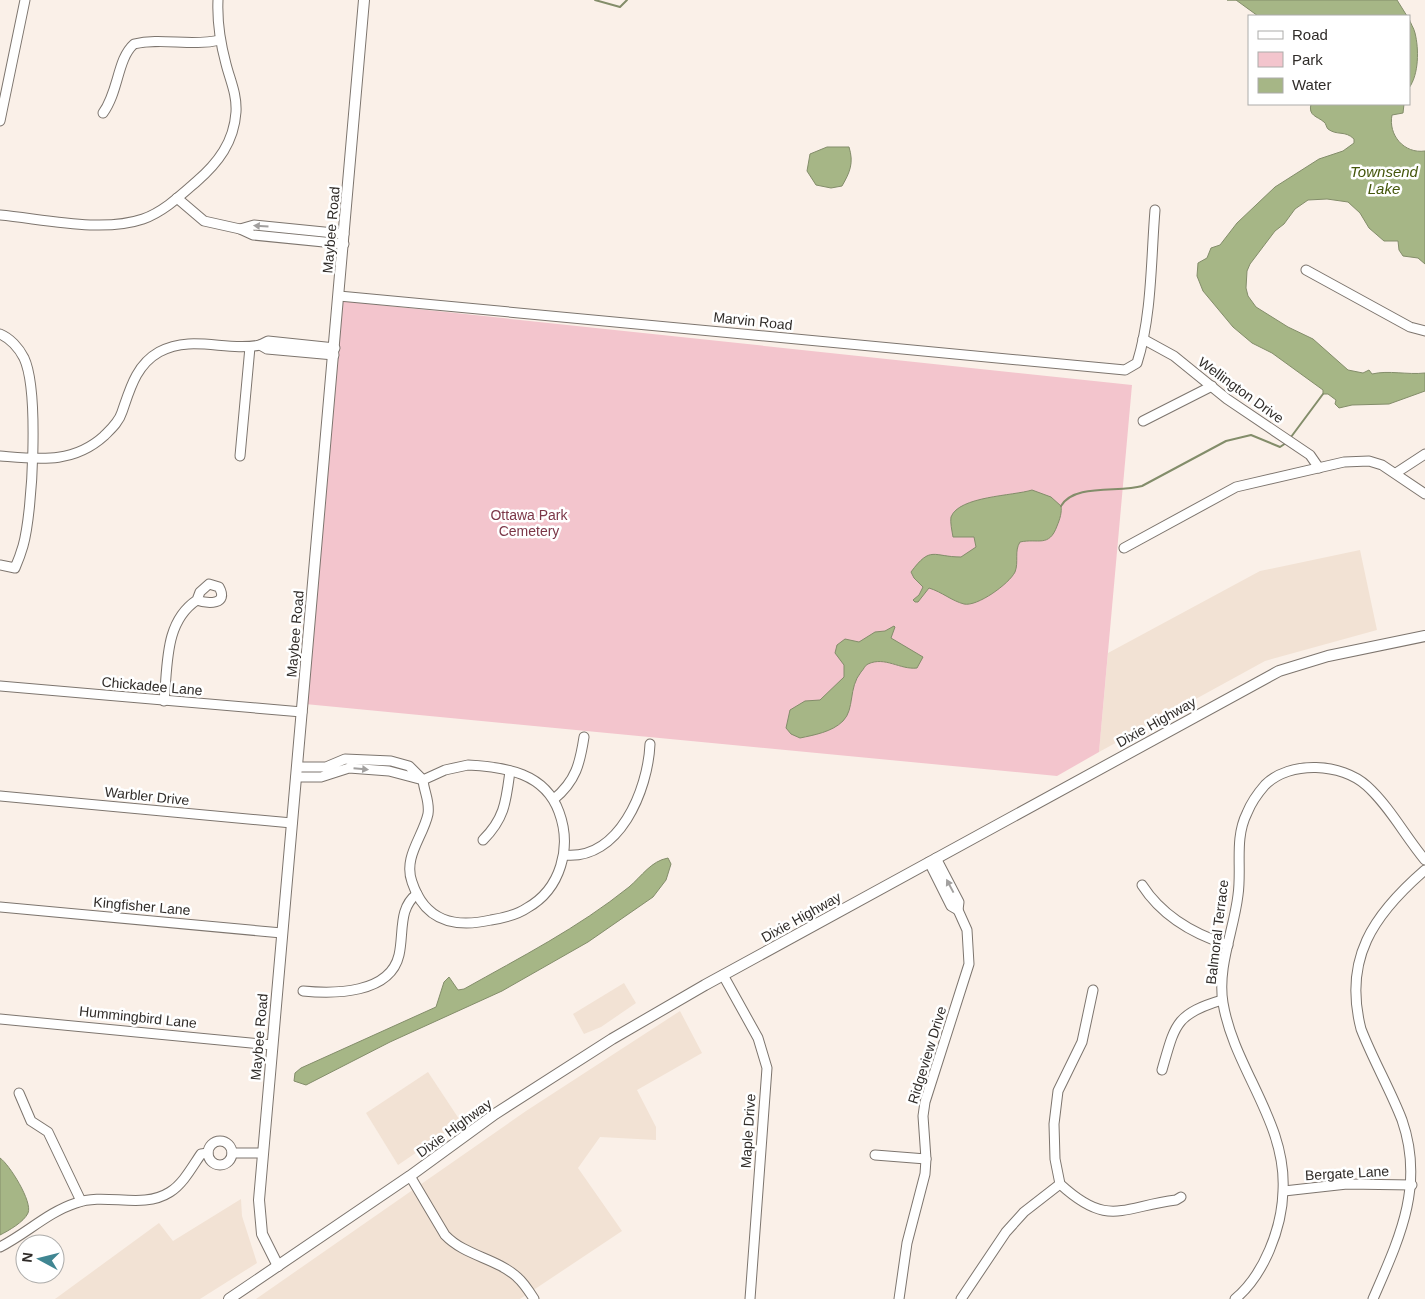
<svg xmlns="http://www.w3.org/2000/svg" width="1425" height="1299" viewBox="0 0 1425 1299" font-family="Helvetica,sans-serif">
	<rect width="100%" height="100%" fill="#faf0e8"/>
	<g fill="#f2e2d4">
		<path d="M1360 550 1377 630 1265 661 1099 752 1108 653 1260 571Z"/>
		<path d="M624 983 636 1003 601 1027 584 1034 573 1014Z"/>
		<path d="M680 1011 702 1053 637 1090 656 1127V1140L600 1137 578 1168 622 1231 520 1299H256L526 1111Z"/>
		<path d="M428 1072 461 1122 398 1165 366 1113Z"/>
		<path d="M241 1199 242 1216 257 1263 200 1299H55L159 1223 173 1241Z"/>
	</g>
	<path fill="#f3c5cd" d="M342 301 1132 385 1099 752 1057 776 305 704Z"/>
	<g fill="#a6b686" stroke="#838d6a">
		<path d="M1227 0H1397L1407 16H1258L1236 0Z"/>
		<path d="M1409 18C1410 23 1414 28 1415 33 1419 49 1419 74 1409 88Z"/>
		<path d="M1311 104H1404L1403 113 1392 115C1388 135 1404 154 1425 151V264L1418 258 1403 256 1399 250 1398 241H1384L1369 228 1360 213 1348 202 1327 199 1308 200 1295 209 1284 224 1275 231 1250 264 1247 271 1246 288 1248 296 1256 307 1288 327 1313 339 1348 370 1363 373 1369 370 1372 374C1389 370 1407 375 1425 373V391L1389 404 1352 405 1339 408 1335 404 1336 400 1328 394H1323V390L1272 353 1252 343 1233 327 1203 291 1197 276 1198 263 1207 258 1211 248 1220 245 1237 223 1275 187 1319 159 1343 151 1354 143V139C1345 130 1337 136 1328 129 1326 127 1326 123 1324 122 1317 116 1308 116 1311 104Z"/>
		<path d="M827 147H849C854 163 850 172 842 186L831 188 816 185 807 171 810 154Z"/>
		<path d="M1032 490 1051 497 1061 506C1062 512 1060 519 1057 526 1049 548 1038 538 1020 542 1014 551 1019 562 1015 572 1009 584 977 607 964 604 952 601 942 592 929 588L918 602H915L913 600 919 595 923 587 914 578 911 572C931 545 933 557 961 557L976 547 974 537H953C952 531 950 522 951 517 959 496 1013 496 1032 490Z"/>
		<path d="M894 626 895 627 891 638 923 657 917 668C900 670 885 656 868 664 865 665 864 669 861 672 848 688 855 709 843 721 832 732 814 735 800 738L791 734 786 728 790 710 805 701 820 700 844 677V665L835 653 837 645 845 639 859 642 875 632 885 631Z"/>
		<path d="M668 858 671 864 666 880 653 897 588 942 502 991 390 1042 306 1085 294 1081 295 1073 301 1068 436 1007 444 982 449 977 458 990 464 989C521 957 578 928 629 887 642 876 651 861 668 858Z"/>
		<path d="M0 1158C9 1164 33 1202 28 1213 24 1222 8 1231 0 1235Z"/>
	</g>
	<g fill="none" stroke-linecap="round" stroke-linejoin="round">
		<g stroke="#838d6a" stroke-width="2">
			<path d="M595 0 620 7 627 0"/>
			<path d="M1291 437 1323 394"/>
			<path d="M1061 506C1074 483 1120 493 1142 486L1226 441 1251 435 1280 447 1286 443"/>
		</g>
		<g stroke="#7d756e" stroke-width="11">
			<g id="minor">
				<path d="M103 113C119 91 117 59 134 44 162 37 190 47 220 40"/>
				<path d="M0 121 25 0"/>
				<path d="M177 198 204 221 240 229"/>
				<path d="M0 215C43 219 102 233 143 219 163 212 180 196 196 182 218 163 234 142 236 112 237 94 230 80 226 64 220 42 217 22 218 0"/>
				<path d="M344 244 253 235 240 229 254 225 344 234"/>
				<path d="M1306 270 1410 327 1425 331"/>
				<path d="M339 296 1125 370 1137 363C1152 316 1151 258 1155 210"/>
				<path d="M0 334C10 338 19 348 24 358 39 390 33 511 23 546 21 553 18 561 15 568L0 565"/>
				<path d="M1143 339 1174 356 1227 399 1310 455 1319 468"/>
				<path d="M334 355 267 349 260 345 268 341 335 348"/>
				<path d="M1143 421 1212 386"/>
				<path d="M0 456C39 459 73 464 104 436 111 429 119 422 122 412 130 389 136 365 159 352 192 334 226 352 260 345"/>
				<path d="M240 456 250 347"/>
				<path d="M1396 473 1425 454"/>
				<path d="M1124 548 1236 487 1344 462 1369 461 1382 465 1425 494"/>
				<path d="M0 686 302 712"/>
				<path d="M164 701C168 665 164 622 197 600 208 604 229 605 219 587L209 584 200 592 197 600"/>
				<path d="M468 765C506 767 545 773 559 812 572 847 561 889 527 908 517 915 503 918 491 920 455 928 425 922 412 882 403 857 423 837 428 814 430 801 424 792 423 780L445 770Z"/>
				<path d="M296 777H321L349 768 389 771 423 780 409 766 391 761 345 759 326 767H297"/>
				<path d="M0 796 292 823"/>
				<path d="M554 799C576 781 580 763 584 737"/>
				<path d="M483 840C505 818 506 801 510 771"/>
				<path d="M564 855C619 861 648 790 650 744"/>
				<path d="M929 862 951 906 958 910 959 902 936 858"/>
				<path d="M1142 885C1162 916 1193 934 1228 945"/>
				<path d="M0 907 282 933"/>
				<path d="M723 975 758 1038 767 1068 750 1299"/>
				<path d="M1093 990 1082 1042 1058 1091 1054 1124 1055 1159 1060 1184C1108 1228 1121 1207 1176 1200L1181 1197"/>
				<path d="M303 991C334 994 390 994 399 955 404 933 398 908 417 894"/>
				<path d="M0 1019 272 1045"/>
				<path d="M1162 1070C1175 1025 1175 1014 1222 1000"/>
				<path d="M19 1093 31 1121 48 1132 81 1201"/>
				<circle cx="220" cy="1153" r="12"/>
				<path d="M232 1153H263"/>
				<path d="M875 1155 926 1159"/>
				<path d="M410 1176 445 1235C465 1256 496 1258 517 1277 524 1283 529 1291 534 1299"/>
				<path d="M1284 1191 1347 1184 1412 1185"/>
				<path d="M0 1247C26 1234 48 1212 76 1203 106 1192 142 1210 170 1192 183 1184 192 1167 201 1154L208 1153"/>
				<path d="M899 1299 907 1243 925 1174 926 1159 923 1116 925 1102 969 964 967 930 958 910"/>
				<path d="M961 1299 1006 1232 1024 1212 1060 1184"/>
				<path d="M1235 1299C1264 1275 1282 1228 1283 1191 1287 1122 1234 1069 1223 1003 1217 967 1234 930 1238 895 1242 868 1234 839 1247 813 1251 803 1258 793 1265 785 1290 760 1342 763 1367 786 1390 807 1405 836 1425 860"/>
				<path d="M1373 1299C1399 1239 1425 1186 1402 1120 1390 1089 1373 1060 1361 1029 1343 959 1373 915 1425 870"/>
			</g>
		</g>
		<g stroke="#7d756e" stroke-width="12">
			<g id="major">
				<path d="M278 1266 262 1234 259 1200 364 0"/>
				<path d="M229 1299 410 1176 495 1114 612 1039 705 985 1279 671 1328 656 1425 636"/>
			</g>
		</g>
		<use href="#minor" stroke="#fff" stroke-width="9"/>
		<use href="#major" stroke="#fff" stroke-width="10"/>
	</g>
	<defs><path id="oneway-solid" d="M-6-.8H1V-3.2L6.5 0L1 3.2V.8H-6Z" transform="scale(1.25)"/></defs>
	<g fill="#a2a09f">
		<use href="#oneway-solid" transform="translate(261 226) rotate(-176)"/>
		<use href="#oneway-solid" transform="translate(361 769) rotate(5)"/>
		<use href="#oneway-solid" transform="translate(950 886) rotate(-118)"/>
	</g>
	<g text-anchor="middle" stroke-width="5" stroke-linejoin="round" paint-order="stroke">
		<g font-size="14" fill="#302c29" stroke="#fff">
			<text transform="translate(331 230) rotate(-85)" y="5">Maybee Road</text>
			<text transform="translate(753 321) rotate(6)" y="5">Marvin Road</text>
			<text transform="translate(1241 390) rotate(36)" y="5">Wellington Drive</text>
			<text transform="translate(295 634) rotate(-85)" y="5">Maybee Road</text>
			<text transform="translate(152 686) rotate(5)" y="5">Chickadee Lane</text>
			<text transform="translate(1156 722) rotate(-29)" y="5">Dixie Highway</text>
			<text transform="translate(147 796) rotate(6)" y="5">Warbler Drive</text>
			<text transform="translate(142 906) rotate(5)" y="5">Kingfisher Lane</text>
			<text transform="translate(801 917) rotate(-29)" y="5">Dixie Highway</text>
			<text transform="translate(1217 932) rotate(-83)" y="5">Balmoral Terrace</text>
			<text transform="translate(138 1017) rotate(6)" y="5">Hummingbird Lane</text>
			<text transform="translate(259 1037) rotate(-85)" y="5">Maybee Road</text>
			<text transform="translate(927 1055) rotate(-73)" y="5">Ridgeview Drive</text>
			<text transform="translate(454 1128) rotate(-36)" y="5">Dixie Highway</text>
			<text transform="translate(748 1131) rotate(-86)" y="5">Maple Drive</text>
			<text transform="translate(1347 1173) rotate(-3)" y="5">Bergate Lane</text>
		</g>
		<g font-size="14" fill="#7c3748" stroke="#fff">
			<text x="529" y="520">Ottawa Park<tspan x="529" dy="16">Cemetery</tspan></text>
		</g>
		<g font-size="15" font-style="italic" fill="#44560b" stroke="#fff">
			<text x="1384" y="177">Townsend<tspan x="1384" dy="17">Lake</tspan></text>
		</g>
	</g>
	<rect x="1248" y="15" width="162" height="90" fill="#ffffff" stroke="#acaba9"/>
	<rect x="1258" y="31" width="25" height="8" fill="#ffffff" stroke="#acaba9"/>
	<text x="1292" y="40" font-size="15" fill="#302c29">Road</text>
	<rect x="1258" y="52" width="25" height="15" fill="#f3c5cd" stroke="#acaba9"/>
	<text x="1292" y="65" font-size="15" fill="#302c29">Park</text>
	<rect x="1258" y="78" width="25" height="15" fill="#a6b686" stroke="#acaba9"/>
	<text x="1292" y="90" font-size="15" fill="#302c29">Water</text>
	<g transform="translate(40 1259) rotate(277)"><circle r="24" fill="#ffffff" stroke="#acaba9"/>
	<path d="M0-4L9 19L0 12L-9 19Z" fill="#408692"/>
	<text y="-8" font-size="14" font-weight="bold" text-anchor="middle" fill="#302c29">N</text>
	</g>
</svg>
